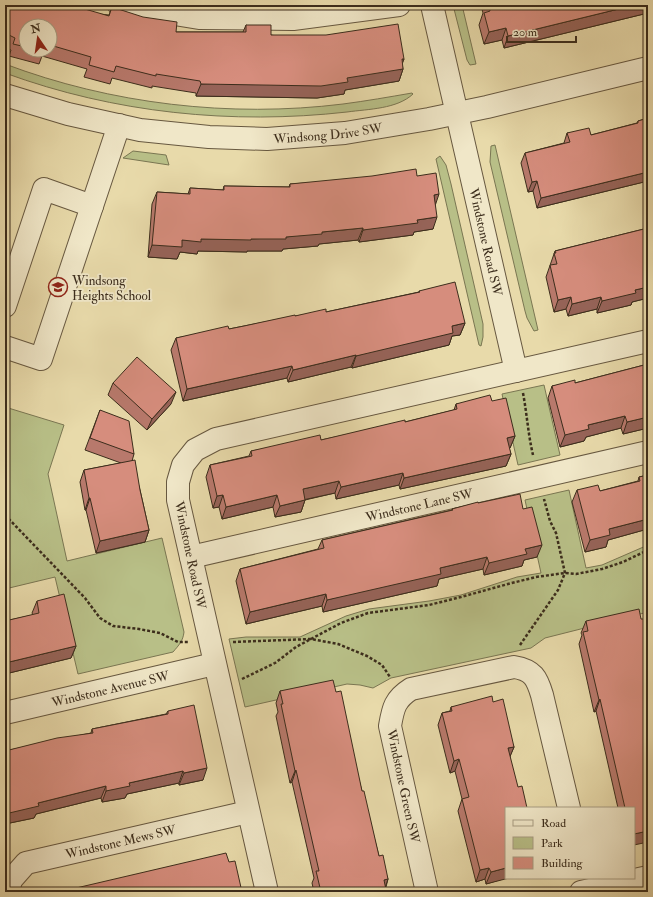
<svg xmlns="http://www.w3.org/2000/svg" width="653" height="897" viewBox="0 0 653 897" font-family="'IM FELL Double Pica',serif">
	<rect width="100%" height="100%" fill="#e8daaa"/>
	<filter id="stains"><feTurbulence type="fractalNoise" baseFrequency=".005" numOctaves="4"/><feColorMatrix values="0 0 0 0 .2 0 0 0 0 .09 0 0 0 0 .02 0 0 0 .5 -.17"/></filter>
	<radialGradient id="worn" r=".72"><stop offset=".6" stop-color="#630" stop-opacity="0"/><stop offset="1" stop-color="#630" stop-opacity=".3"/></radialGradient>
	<g fill="#b8bf87" stroke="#7a7652">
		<path d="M453 5H462L476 64 470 65 467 60Z"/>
		<path d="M5 64C111 104 230 118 343 104 366 101 389 97 412 93L413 94C397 109 369 109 347 112 232 125 114 113 5 73Z"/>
		<path d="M495 145 538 330 534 331 527 318 525 311 490 162 491 146Z"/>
		<path d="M133 151 166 155 169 165 123 158Z"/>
		<path d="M440 156 446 165 451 184 483 324V337L481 346 479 345 436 159Z"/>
		<path d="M544 385 560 455 518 465 502 394Z"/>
		<path d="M5 407 64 425 48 474 67 561 162 538 184 632C183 641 179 645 173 652L78 674 55 577 5 589Z"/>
		<path d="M569 490 586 568 602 565 648 545V612L545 638 531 648 391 678 373 688 360 685 347 684 245 707 229 639 246 637H300L346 616 369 609 429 601 461 595 517 577 541 573 525 500Z"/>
	</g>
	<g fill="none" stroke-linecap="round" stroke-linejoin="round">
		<g stroke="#675840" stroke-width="24">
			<g id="minor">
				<path d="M119 5 199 18 293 19 399 5"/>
				<path id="s1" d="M432 5 516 371"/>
				<path id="s2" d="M5 95 68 114 140 130 209 137 267 139 345 133 429 119 487 107 648 68"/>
				<path d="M5 306 44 189 92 206"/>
				<path d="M5 347 41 359 119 125"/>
				<path id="s3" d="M191 557 648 452"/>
				<path id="s4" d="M5 713 214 664"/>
				<path id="s5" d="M8 892 11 880 26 863 248 812"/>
				<path d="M267 892 178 500V482L183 465 195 450 216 439 648 341"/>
				<path d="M427 892 390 726C393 708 395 699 411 689L514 667C533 670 537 678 542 695L569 808"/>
				<path d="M581 892 648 877"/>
			</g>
		</g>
		<g stroke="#3c2d1c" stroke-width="2.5" stroke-dasharray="3 2" stroke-linecap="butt">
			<path d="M523 393C527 414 528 434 533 455"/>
			<path d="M5 515 85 598 100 618 113 626 139 629 160 633 178 642H188"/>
			<path d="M233 642 311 639 338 644 367 656 382 665 390 677"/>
			<path d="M520 645 558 590 565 573 556 533 550 521 544 499"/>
			<path d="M242 679 275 663 296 647 341 623 368 613 429 605 461 597 508 584 536 577 565 573 576 574 602 569 623 562 648 550"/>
		</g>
		<use href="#minor" stroke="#f0e7c8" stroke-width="22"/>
	</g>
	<g fill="#b8796c" stroke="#3c2d1c" fill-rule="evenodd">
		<path d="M5 5 109 15 112 7 176 32H243L246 25 271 35 404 59 402 63 403 69 399 81 345 90 344 94 317 98 196 96V93L152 86V88L112 78 110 84 84 77 87 69 42 56 39 64 9 56 11 50 5 47ZM26 26H50V50H26Z"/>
		<path d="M481 5H648V13L504 48 502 40 484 44 479 25 483 13Z"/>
		<path d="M648 118V181L537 208 533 191 528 192 521 163 525 153 564 143 567 133 591 135 637 123 638 121Z"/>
		<path d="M417 176 435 204 433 229 414 232 413 235 359 242 358 240 319 244 318 246 283 249 282 251H247V252L198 251 197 254 180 252 177 259 148 257 152 204 157 192 188 194 190 188 223 190 224 186 289 187 290 184Z"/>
		<path d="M648 228V298L632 302 631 305 597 313V309L568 316 566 309 554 312 546 277 555 251Z"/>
		<path d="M419 291 465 323 460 335 452 336 449 345 352 368 351 367 288 382 287 378 183 401 171 350 176 338 229 329 295 316 326 312 419 292Z"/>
		<path d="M648 364V428L623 434 621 428 586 437 584 441 560 447 548 398 552 386 575 383Z"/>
		<path d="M113 383 171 404 147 430 108 395Z"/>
		<path d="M492 401 515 436 510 448H509L511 454 506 466 400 489 399 485 336 499 335 493 305 500 301 512 275 517 273 507 222 519 219 507 213 508 206 477 210 465 249 456 251 451 321 440 405 422 454 410 456 404Z"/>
		<path d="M100 410 134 454 132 461 140 490 149 530 145 542 96 553 86 510H85L80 482 84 470 121 463 85 450Z"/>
		<path d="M648 475V537H646L644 530 608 540 606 547 585 552 572 502 577 490 600 491 638 481 639 477Z"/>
		<path d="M478 503 523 509 537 557 524 560 522 566 484 575 483 569 439 579 437 586 323 612 322 606 246 624 236 581 240 569 318 549 322 540 452 510V509Z"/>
		<path d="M37 601 76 646 71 658 5 674V621L33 615 32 613Z"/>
		<path d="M586 621 634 808H618L596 711 594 712 579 644 582 635 581 633Z"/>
		<path d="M280 691 336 692 379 856 388 879 386 887V892H314L312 883 314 878 292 782 290 783 276 716 278 712 276 703Z"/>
		<path d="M493 702 514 747 510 756 506 878 486 884 485 879 476 882 458 811 462 799 455 771 450 773 438 725 442 713 450 711 451 707Z"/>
		<path d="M168 711 203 780 179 785V783L127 794 125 798 102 802 101 798 36 814 34 818 5 824V751L91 733 92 729 166 714Z"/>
	</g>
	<g fill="#966358" stroke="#3c2d1c">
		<path d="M635 5H648V13L504 48 508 36Z"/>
		<path d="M506 28 502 40 484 44 489 32Z"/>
		<path d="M402 59H404L400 70 403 69 399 81 345 90 344 94 317 98 196 96 201 84 347 78Z"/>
		<path d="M648 172V181L537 208 541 198Z"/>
		<path d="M537 181 533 191 528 192 532 182Z"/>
		<path d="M439 194 435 206 434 195Z"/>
		<path d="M437 217 433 229 414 232 413 235 359 242 363 230 417 220Z"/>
		<path d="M363 228 358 240 319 244 318 246 283 249 282 251H247V252L198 251 197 254 180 252 177 259 148 257 152 245 182 240 201 239H251L286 237 322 232Z"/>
		<path d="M648 287V298L632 302 631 305 597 313 602 301 635 290Z"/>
		<path d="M571 297 566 309 554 312 558 300Z"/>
		<path d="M601 297 597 309 568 316 572 304Z"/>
		<path d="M465 323 460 335 452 336 449 345 352 368 356 356 452 326Z"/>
		<path d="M356 355 351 367 288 382 293 370Z"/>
		<path d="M292 366 287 378 183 401 187 389Z"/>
		<path d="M176 392 171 404 147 430 152 419Z"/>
		<path d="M625 416 621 428 586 437 584 441 560 447 565 435 588 425Z"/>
		<path d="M648 417V428L623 434 627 422Z"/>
		<path d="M515 436 510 448 503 450 507 438Z"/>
		<path d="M511 454 506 466 400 489 404 478Z"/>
		<path d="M403 473 399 485 336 499 341 487Z"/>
		<path d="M339 481 335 493 298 501 303 489Z"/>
		<path d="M223 495 219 507 213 508 217 496Z"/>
		<path d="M277 495 273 507 222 519 226 507Z"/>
		<path d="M89 498H90L86 510H85Z"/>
		<path d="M305 500 301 512 275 517 280 506Z"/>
		<path d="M648 519 644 530 608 540 606 547 585 552 590 540 609 529Z"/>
		<path d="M149 530 145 542 96 553 100 541Z"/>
		<path d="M648 531V537H646Z"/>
		<path d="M542 545 537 557 524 560 522 566 484 575 489 563 525 549Z"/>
		<path d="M487 557 483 569 439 579 437 586 323 612 327 600 440 568Z"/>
		<path d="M326 594 322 606 246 624 250 612Z"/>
		<path d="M76 646 71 658 5 674V663Z"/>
		<path d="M600 699 596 711 594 712 599 700Z"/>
		<path d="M514 747 509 759 508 748Z"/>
		<path d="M459 759 455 771 450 773 454 761Z"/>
		<path d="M207 768 203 780 179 785 184 773Z"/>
		<path d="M296 770 292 782 290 783 295 771Z"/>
		<path d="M183 771 179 783 127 794 125 798 102 802 106 791 129 783Z"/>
		<path d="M106 786 101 798 36 814 34 818 5 824V814L38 803Z"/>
		<path d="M648 831V842L634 845V834Z"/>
		<path d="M489 868 485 879 476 882 480 870Z"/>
		<path d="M506 868V878H509L486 884 491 872Z"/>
		<path d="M388 879 384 891 386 890V892H378L384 880Z"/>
	</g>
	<g fill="#d68d7d" stroke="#3c2d1c">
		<path d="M5 5H71L109 16 112 7 143 17 177 22 176 32H246V25H271V35H326L398 24 404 59H402L403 69 347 78 348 82 321 86 201 84 200 81 156 74V76L116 66 114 72 89 65 91 57 50 45V26H26V47L13 44 15 38 5 33Z"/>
		<path d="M489 5H635L508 36 506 28 489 32 484 13 490 11Z"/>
		<path d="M36 50H44L43 52Z"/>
		<path d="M648 118V172L541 198 537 181 532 182 525 153 570 142 567 133 589 128 591 135 638 123V121Z"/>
		<path d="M416 169 417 176 436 173 439 194 434 195 437 217 417 220 418 223 363 230V228L322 232V234L286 237V239H251V240L201 239V242L182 240V247L152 245 157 192 190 194V188L224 190V186L290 187V184L372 176Z"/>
		<path d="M648 228V287L635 290 636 293 602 301 601 297 572 304 571 297 558 300 550 265 557 264 554 253H556L555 251Z"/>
		<path d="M455 282 465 323 452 326 453 333 356 356V355L293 370 292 366 187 389 176 338 228 326 229 329 244 326 295 315V316L326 309V312L420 292 419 291Z"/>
		<path d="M137 357 176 392 152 419 113 383Z"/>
		<path d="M648 364V417L627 422 625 416 588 425 589 429 565 435 552 386 575 380V383Z"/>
		<path d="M490 395 492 401 506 398 515 436 507 438 511 454 404 478 403 473 341 487 339 481 303 489 305 500 280 506 277 495 226 507 223 495 217 496 210 465 252 456 251 451 320 435 321 440 405 420V422L457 409 456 404Z"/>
		<path d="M100 410 129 421 134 454 90 438Z"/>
		<path d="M135 460 140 490 149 530 100 541 90 498H89L84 470Z"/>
		<path d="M648 475V519L609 529 610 535 590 540 577 490 598 485 600 491 640 481 639 477Z"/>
		<path d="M520 494 523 509 532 507 542 545 525 549 527 554 489 563 487 557 440 568 441 574 327 600 326 594 250 612 240 569 324 548 322 540 453 510 452 509 478 502V503Z"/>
		<path d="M64 594 76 646 5 663V621L39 613 37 601Z"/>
		<path d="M639 609 641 619H644L648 634V831L634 834V808H625L600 699 599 700 583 632 588 631 586 621Z"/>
		<path d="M333 680 336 692 341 691 362 791H364L379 856 383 855 388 879 384 880 386 890 378 892H321L316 871H319L296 770 295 771 281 704H283L280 691Z"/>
		<path d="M492 696 493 702 503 699 514 747 508 748 518 787 522 786 527 808H506V868L491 872 489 868 480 870 462 799 469 797 459 759 454 761 442 713 452 711 451 707Z"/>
		<path d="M194 705 207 768 184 773 183 771 129 783 130 786 106 791V786L38 803 39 806 5 814V751L57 738 93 733 92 729 168 714V711Z"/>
		<path d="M226 853 229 862 235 861 242 892H59Z"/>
	</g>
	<defs>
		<g id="school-ring" transform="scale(1)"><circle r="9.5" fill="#f0e7c8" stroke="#8f2418" stroke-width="1.5"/><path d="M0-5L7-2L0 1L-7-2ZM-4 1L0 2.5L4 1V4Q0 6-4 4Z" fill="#8f2418"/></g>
	</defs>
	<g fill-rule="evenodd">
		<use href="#school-ring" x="58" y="287"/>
	</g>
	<g text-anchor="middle" stroke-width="3.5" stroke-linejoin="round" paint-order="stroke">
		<g font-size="13" fill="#3c2d1c" stroke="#f0e7c8">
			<text dy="5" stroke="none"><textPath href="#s2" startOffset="328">Windsong Drive SW</textPath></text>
			<text dy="5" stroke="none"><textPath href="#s1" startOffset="243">Windstone Road SW</textPath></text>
			<text dy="5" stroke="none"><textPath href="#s3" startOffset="234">Windstone Lane SW</textPath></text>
			<text transform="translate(191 555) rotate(78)" y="5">Windstone Road SW</text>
			<text dy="5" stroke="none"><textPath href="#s4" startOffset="108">Windstone Avenue SW</textPath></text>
			<text transform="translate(404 786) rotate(78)" y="5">Windstone Green SW</text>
			<text dy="5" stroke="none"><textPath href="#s5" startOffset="132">Windstone Mews SW</textPath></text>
		</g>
		<g font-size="13" fill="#3c2d1c" stroke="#f0e7c8" text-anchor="start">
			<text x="72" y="285">Windsong<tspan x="72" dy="15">Heights School</tspan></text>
		</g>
	</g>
	<rect width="653" height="897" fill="none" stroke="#e8daaa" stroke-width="20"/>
	<rect x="6" y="6" width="641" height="885" fill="none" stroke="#3c2d1c" stroke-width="2"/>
	<rect x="10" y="10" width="633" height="877" fill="none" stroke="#3c2d1c"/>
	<rect x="505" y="807" width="130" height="72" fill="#f0e7c8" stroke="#a89d83"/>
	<rect x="513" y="820" width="20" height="6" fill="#f0e7c8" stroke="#a89d83"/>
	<text x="541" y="827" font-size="12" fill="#3c2d1c">Road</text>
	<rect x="513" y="837" width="20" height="12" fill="#b8bf87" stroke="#a89d83"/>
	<text x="541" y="847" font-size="12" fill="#3c2d1c">Park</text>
	<rect x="513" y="857" width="20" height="12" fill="#d68d7d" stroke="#a89d83"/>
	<text x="541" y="867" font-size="12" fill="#3c2d1c">Building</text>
	<g transform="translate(38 38) rotate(347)"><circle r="19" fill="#f0e7c8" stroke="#a89d83"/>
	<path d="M0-3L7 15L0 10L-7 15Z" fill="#8f2418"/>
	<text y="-6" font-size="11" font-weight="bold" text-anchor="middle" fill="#3c2d1c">N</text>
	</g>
	<path d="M507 36v6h69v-6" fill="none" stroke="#3c2d1c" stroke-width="2"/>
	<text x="513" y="36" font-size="12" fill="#3c2d1c" stroke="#f0e7c8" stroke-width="3" paint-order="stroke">20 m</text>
	<rect width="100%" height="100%" filter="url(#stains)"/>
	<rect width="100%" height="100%" fill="url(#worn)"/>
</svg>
